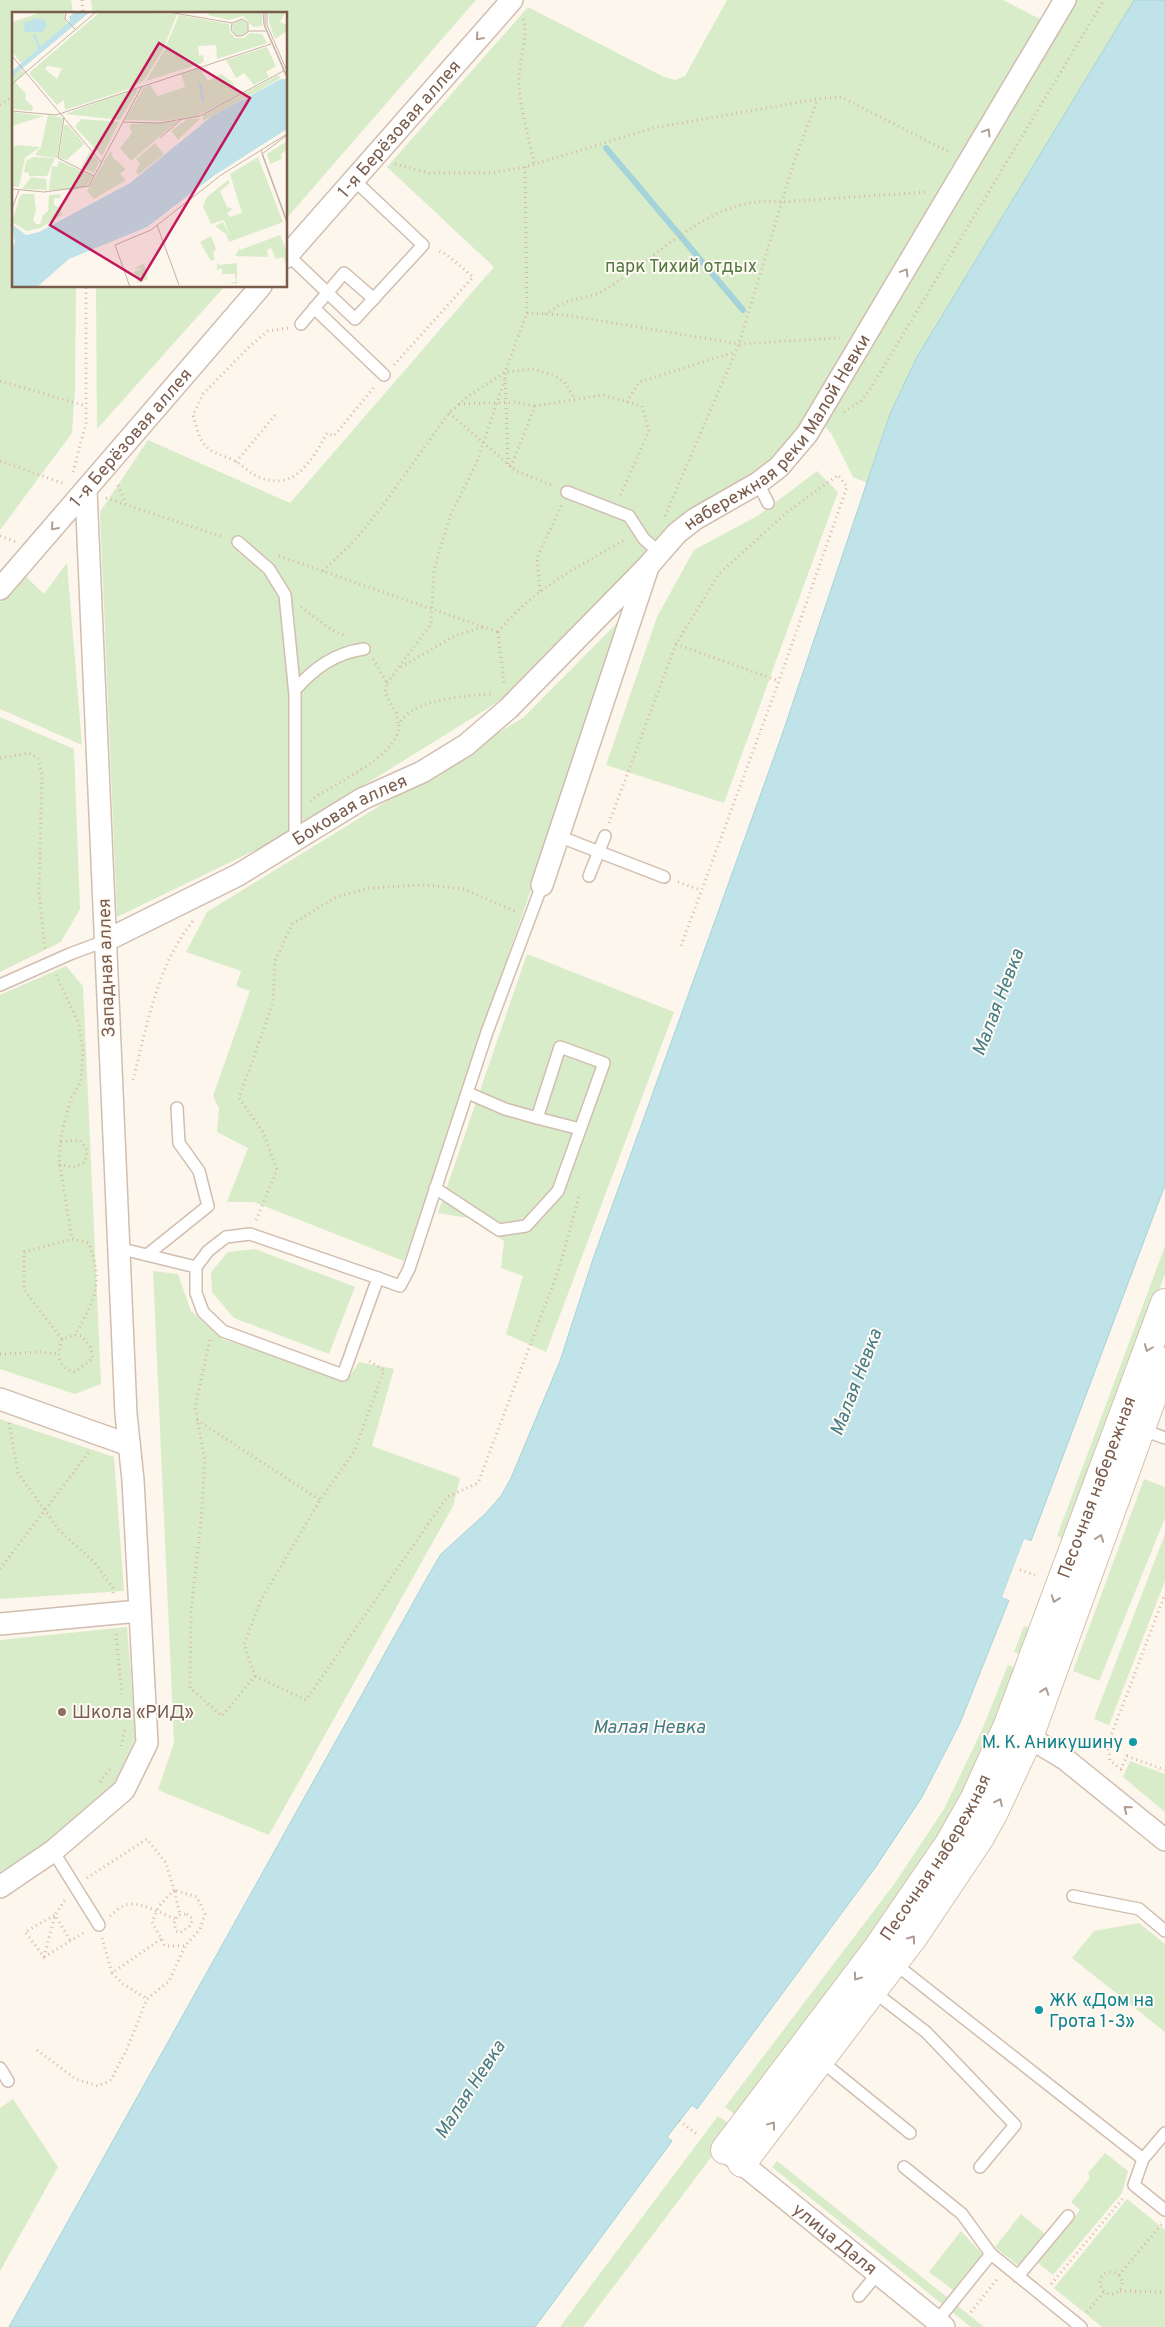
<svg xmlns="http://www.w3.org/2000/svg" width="1165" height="2327" viewBox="0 0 1165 2327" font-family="Overpass,sans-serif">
	<rect width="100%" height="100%" fill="#fdf6ec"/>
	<g fill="#d8ecc9">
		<path d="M0 0H71L73 14H14V286H76L75 389 72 433 0 530Z"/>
		<path d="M91 0H476L286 219V14H93Z"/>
		<path d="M727 0H1003L1044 21 798 435 769 466 728 493 526 681 490 707 274 841 117 917 100 512 148 440 290 503 494 267 387 167 528 7 662 76 675 80 685 76Z"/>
		<path d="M1076 0H1134L917 357 890 414 867 483 853 477 831 433 823 425Z"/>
		<path d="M96 286H225L97 429Z"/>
		<path d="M817 471 838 492 724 803 606 765 657 617 694 550 759 515Z"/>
		<path d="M67 563 82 745 0 709V603L24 575 44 594Z"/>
		<path d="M619 621 539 866 404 1261 254 1202H227L248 1148 217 1132 219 1108 213 1096 250 991 236 986 241 971 186 952 207 912 524 717Z"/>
		<path d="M0 717 74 749 80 909 61 942 0 972Z"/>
		<path d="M527 954 674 1012 546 1352 506 1334 523 1276 501 1268 504 1241 468 1218 438 1213Z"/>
		<path d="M66 966 83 986 101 1384 75 1394 0 1369V995Z"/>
		<path d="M1165 1246V1274L1066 1540 1057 1536Z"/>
		<path d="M255 1249 355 1287 329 1354 234 1318 212 1292 211 1272 228 1252Z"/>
		<path d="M153 1271 178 1274 191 1311 222 1339 348 1379 359 1362 394 1369 372 1446 460 1478 453 1506 269 1835 158 1790 174 1743Z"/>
		<path d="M0 1419 114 1457 124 1591 0 1599Z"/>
		<path d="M1144 1479 1165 1487V1518L1099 1681 1073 1671Z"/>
		<path d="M1165 1534V1581L1109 1725 1094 1719Z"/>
		<path d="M1024 1626 1033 1630 1024 1656 1014 1652Z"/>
		<path d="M127 1627 136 1737 114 1784 37 1850 0 1872V1640Z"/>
		<path d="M1008 1665 1019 1669 962 1811 740 2118 725 2107 895 1883 944 1809 982 1730Z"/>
		<path d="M1130 1761 1165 1774V1812L1123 1777Z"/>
		<path d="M1139 1923 1165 1944V2032L1072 1958 1094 1931Z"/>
		<path d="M13 2099 58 2167 0 2271V2108Z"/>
		<path d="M718 2116 734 2127 583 2327H560Z"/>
		<path d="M1105 2153 1128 2171 1122 2193 1053 2275 1037 2262 1080 2210 1071 2202 1090 2178 1088 2173Z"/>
		<path d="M777 2161 948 2298 942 2304 772 2167Z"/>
		<path d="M1127 2199 1165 2230V2327H1102L1054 2288Z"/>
		<path d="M1021 2214 1045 2234 1019 2266 995 2247Z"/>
		<path d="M961 2231 982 2254 953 2290 929 2272Z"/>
		<path d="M958 2306 984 2327H971L953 2313Z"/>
	</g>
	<path fill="#bfe3e8" stroke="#a5d3da" d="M1134 0H1165V1185L1031 1541 1024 1539 1002 1597 1009 1600 960 1723 922 1797 875 1868 697 2109 692 2105 667 2137 672 2141 535 2327H9L428 1576 441 1554 485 1514 501 1496 511 1478 560 1361 593 1259 782 735 890 414 917 357Z"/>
	<path fill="#fdf6ec" d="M1024 1539 1031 1541 1030 1544 1025 1542 1005 1596 1010 1597 1009 1600 1002 1597Z"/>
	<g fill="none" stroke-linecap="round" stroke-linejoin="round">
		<path stroke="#a5d3da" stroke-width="6" d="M606 148 743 310"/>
		<g stroke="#d1beb0" stroke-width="14">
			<g id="service">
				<path d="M288 255 355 319 423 245 354 180"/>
				<path d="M314 308 384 375"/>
				<path d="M301 324 344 273 374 299"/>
				<path d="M758 483 768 503"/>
				<path d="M567 492 629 516 644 539 660 553"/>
				<path d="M238 542 269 569 285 595 295 695V841"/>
				<path d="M295 690C314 668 335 653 364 649"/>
				<path d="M558 836 664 877"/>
				<path d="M589 876 605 836"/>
				<path d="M0 985 70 954 105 941"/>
				<path d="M537 1118 580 1129"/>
				<path d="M435 1188 499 1230 526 1226 558 1191 604 1063 560 1047 537 1118 505 1109 468 1093"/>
				<path d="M118 1248 196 1267 208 1251 226 1237 250 1234 378 1278 343 1375 223 1331 203 1312 196 1293V1267"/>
				<path d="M147 1255 208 1206 199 1171 179 1143 177 1108"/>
				<path d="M378 1278 400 1286 409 1269 487 1032 542 885"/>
				<path d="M1141 1429 1165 1438"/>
				<path d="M53 1851 99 1925"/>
				<path d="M1073 1896 1139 1909 1165 1931"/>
				<path d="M894 1963 1143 2159"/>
				<path d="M873 1991 926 2032 1015 2125 980 2167"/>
				<path d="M825 2064 910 2133"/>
				<path d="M0 2068 8 2081"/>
				<path d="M1165 2133 1143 2159 1134 2185 1165 2210"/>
				<path d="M904 2167 962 2214 991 2254"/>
				<path d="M1018 2276 1068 2216"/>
				<path d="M859 2296 878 2273"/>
				<path d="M937 2321 991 2254 1081 2327"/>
			</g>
		</g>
		<g stroke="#d1beb0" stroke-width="24">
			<g id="minor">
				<path id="s1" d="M286 257 512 0"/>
				<path id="s2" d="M0 589 261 286"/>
				<path d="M542 885 647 570"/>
				<path id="s3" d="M105 941 238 875 362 799 422 772 466 745 509 708 649 565 677 533 695 519 758 483 779 467 807 434 1065 0"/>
				<path d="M0 1399 129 1445"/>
				<path d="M0 1624 139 1611"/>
				<path d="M1017 1730 1065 1759 1165 1840"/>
				<path d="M0 1887 53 1851 124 1790 147 1743 133 1480 126 1414 86 491"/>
				<path id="s4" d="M730 2154 944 2327"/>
			</g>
		</g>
		<g stroke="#d6c0b0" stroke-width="30">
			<g id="secondary">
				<path id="s5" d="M725 2150 877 1949 949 1844 974 1800 1008 1725 1165 1303"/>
				<path d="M742 2163 914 1936 979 1839 994 1812 1029 1737 1165 1362"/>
			</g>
		</g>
		<g stroke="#d9b8a5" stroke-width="3" stroke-dasharray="1 4" stroke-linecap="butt">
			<path d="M82 0 83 14"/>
			<path d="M523 19C529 35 518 64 519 83 520 108 529 138 534 163"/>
			<path d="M0 105 14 96"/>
			<path d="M395 164 429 173H491L525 167 653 128 817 99 841 97 951 153"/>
			<path d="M527 313 566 315 739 344 840 338"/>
			<path d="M545 314C553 310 560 304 569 301 579 298 592 297 601 292 658 259 710 194 781 202L928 192"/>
			<path d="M288 328 268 331 250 346 203 394 193 415C196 424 198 437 204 444 211 454 227 456 237 462 243 466 249 472 256 476 294 493 311 462 327 433L334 436 375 386"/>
			<path d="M394 365 473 277 446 254 437 250"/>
			<path d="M0 381 86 406"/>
			<path d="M627 402 639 382 735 352"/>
			<path d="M459 404 515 402 535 406"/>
			<path d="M844 412 861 401 869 391 1104 0"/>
			<path d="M449 413 516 471 554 486"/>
			<path d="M0 461 65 484"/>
			<path d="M236 462 276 414"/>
			<path d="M508 464 505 372 527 313 525 167"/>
			<path d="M511 467 535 406 603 395 642 406 649 431 620 496"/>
			<path d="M73 472 86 423V286"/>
			<path d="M118 485 126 504"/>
			<path d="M106 498 223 537"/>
			<path d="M665 516 739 344 792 168 817 100"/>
			<path d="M0 536 16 542"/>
			<path d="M279 556 498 632"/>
			<path d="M323 571 354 541 381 508 449 413 467 397 505 372 533 369 553 375 564 382 575 399"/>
			<path d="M540 591 537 558 562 504"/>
			<path d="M301 607 332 630 346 636"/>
			<path d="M498 632C534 588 578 567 626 539"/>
			<path d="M498 632 504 683"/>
			<path d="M676 644 779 681"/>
			<path d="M373 659 387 683 385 693 396 713 398 723"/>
			<path d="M401 667 456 635 483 627"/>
			<path d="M387 683 431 624 434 570 450 516 476 464 505 379"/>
			<path d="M0 758 29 753 38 758 42 774 39 893 45 949"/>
			<path d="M310 801C333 783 400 757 399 724 403 719 407 713 413 710 433 698 471 695 494 694"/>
			<path d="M609 823 676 644 719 574 786 513 838 475 847 487 779 681 681 946"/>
			<path d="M678 882 701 890"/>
			<path d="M56 975 79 1024 83 1050 81 1082 71 1098 61 1136 59 1160 72 1239"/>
			<path d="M133 1080C147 1026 157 965 193 921"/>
			<path d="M59 1165 75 1167 85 1162 87 1150 80 1140 60 1142"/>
			<path d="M256 1220 277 1170 263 1132 239 1098 273 1003 275 961 292 924 334 898 369 888 423 885 464 889 517 912"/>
			<path d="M75 1335 82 1336 90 1347 93 1358 75 1372C57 1367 57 1354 62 1339Z"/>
			<path d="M62 1339 24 1290V1252L72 1239 89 1243C103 1286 96 1297 75 1335"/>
			<path d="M210 1340 195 1407 205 1461 201 1521 191 1611 190 1688 222 1716 255 1676 244 1644 261 1600 320 1500 354 1452 384 1370 366 1359"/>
			<path d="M0 1354 42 1352 57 1354"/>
			<path d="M197 1420 320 1500"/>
			<path d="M9 1423 18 1473 59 1530 94 1562 113 1588V1594"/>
			<path d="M0 1569 89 1452"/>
			<path d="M1020 1570 1035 1575"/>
			<path d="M116 1634 122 1694"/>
			<path d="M255 1676 306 1700 447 1497 478 1483 560 1266 579 1196"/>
			<path d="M1090 1737 1108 1744 1165 1594"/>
			<path d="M1108 1744 1110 1761 1121 1769 1127 1756 1165 1770"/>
			<path d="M121 1746 125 1730"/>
			<path d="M100 1782 110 1769"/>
			<path d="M87 1878 147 1839 166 1863 174 1890 159 1906 152 1922 165 1946H185L200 1929 205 1914 197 1897 174 1890 180 1915"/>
			<path d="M187 1914 192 1918 191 1925 180 1933 176 1931 174 1923 178 1915Z"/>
			<path d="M110 1916C116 1911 123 1904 131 1904 145 1904 163 1914 176 1919"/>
			<path d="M102 1938 112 1973 161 1939"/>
			<path d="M70 1940 55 1915 25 1932 44 1957 85 1932"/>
			<path d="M44 1957 55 1915 65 1900"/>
			<path d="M112 1973 123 1984 147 1999"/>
			<path d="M37 2050 76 2079 98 2086 111 2080 126 2051 147 1999 169 1981 185 1946"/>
			<path d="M679 2121 697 2134"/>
			<circle cx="1111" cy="2283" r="11"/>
			<path d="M1119 2275 1162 2224"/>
			<path d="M1051 2284 1124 2197"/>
			<path d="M1120 2291 1165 2292"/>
			<path d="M971 2312 997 2279"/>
			<path d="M1087 2312 1104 2292"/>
		</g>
		<use href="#service" stroke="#fff" stroke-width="11"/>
		<use href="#minor" stroke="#fff" stroke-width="21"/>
		<use href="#secondary" stroke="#fff" stroke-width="28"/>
	</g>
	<defs><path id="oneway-chevron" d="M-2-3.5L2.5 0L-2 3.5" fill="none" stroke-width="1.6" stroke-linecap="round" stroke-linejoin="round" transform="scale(1.25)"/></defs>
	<g stroke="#af9d94">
		<use href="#oneway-chevron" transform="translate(479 37) rotate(131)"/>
		<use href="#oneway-chevron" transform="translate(987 132) rotate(-59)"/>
		<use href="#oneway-chevron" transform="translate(905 272) rotate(-59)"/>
		<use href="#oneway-chevron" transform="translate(54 527) rotate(131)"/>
		<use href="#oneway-chevron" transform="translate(1148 1348) rotate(111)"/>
		<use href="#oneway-chevron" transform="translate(1100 1538) rotate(-70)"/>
		<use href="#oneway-chevron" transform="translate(1055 1599) rotate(110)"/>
		<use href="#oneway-chevron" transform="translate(1045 1691) rotate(-71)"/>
		<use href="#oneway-chevron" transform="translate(999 1802) rotate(-64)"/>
		<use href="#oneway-chevron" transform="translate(1127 1809) rotate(-141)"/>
		<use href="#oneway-chevron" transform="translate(912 1939) rotate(-54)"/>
		<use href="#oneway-chevron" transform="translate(857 1977) rotate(126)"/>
		<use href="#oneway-chevron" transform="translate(772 2125) rotate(-53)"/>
	</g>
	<circle fill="#8d6e63" stroke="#fffaf3" stroke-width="2" cx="62" cy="1712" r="5"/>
	<g fill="#0f9aa8" stroke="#fffaf3" stroke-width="2">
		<circle cx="1133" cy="1742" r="5"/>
		<circle cx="1039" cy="2010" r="5"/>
	</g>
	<g text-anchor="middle" stroke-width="4" stroke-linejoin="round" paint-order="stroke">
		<g font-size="18" fill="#7a5c4d" stroke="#fffaf3">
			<text dy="6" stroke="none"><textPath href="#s1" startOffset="171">1-я Берёзовая аллея</textPath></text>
			<text dy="6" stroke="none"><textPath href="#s3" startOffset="856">набережная реки Малой Невки</textPath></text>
			<text dy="6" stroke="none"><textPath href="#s2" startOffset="200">1-я Берёзовая аллея</textPath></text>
			<text dy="6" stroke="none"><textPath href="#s3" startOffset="278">Боковая аллея</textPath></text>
			<text transform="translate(106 968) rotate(-92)" y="6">Западная аллея</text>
			<text dy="6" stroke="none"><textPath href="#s5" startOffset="766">Песочная набережная</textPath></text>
			<text dy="6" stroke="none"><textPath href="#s5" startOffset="361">Песочная набережная</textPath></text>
			<text dy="6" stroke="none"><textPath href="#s4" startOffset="135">улица Даля</textPath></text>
		</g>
		<g font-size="18" fill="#537a41" stroke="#fffaf3">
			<text x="681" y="272">парк Тихий отдых</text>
		</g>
		<g font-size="18" fill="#785e54" stroke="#fffaf3" text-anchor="start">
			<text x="72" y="1718">Школа «РИД»</text>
		</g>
		<g font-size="18" fill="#0d838f" stroke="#fffaf3" text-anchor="end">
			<text x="1123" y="1748">М. К. Аникушину</text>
			<text x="1049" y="2006" text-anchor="start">ЖК «Дом на<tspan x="1049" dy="21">Грота 1-3»</tspan></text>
		</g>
		<g font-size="19" font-style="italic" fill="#437c86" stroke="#fffaf3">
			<text transform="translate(997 1002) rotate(-69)" y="7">Малая Невка</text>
			<text transform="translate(855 1382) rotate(-69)" y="7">Малая Невка</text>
			<text x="649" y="1733">Малая Невка</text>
			<text transform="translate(469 2089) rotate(-57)" y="7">Малая Невка</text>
		</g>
	</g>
	<g transform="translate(12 12)">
		<rect width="275" height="275" fill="#fdf6ec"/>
		<path d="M30 0H52L55 12 9 51 0 40V10ZM88 0 165 2 151 38 132 68 120 76 53 98 52 88 45 93 17 61ZM35 54 50 56 45 67 33 57ZM198 0H250V14L241 15 231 4 217 8 196 3ZM257 0 273 1 268 10 275 13V19L263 27 257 11ZM167 3 217 12 218 20 223 26H232L238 21 250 22 255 31 205 47 204 33 186 34 187 44 191 43 192 49 188 52 134 69 152 39ZM220 16a8 8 0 1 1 16 0a8 8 0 1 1-16 0ZM255 35 264 54 254 60 257 65 242 73 232 61 224 66 214 48ZM188 56 196 69 209 62 220 70 228 82 185 104 152 109 113 108 131 76 138 73 146 84 173 75 169 62ZM9 57 13 61 3 70 14 82 13 87 21 95 20 99 0 97V65ZM266 63 269 66 191 109V103ZM122 77 126 78 108 108 53 102ZM0 100 32 104 0 114ZM36 103 51 106 45 146 23 143 29 135ZM189 106 166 128 159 119 175 107ZM69 107 107 110 90 144 63 115ZM166 109 119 149 108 136 120 121 117 114 120 112ZM52 113H56L72 132 55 148 47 146ZM275 129V138L269 142 270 147 258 152 255 142ZM143 131 152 142 126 163 124 159 128 152 124 147ZM4 133 28 135 13 146 7 175 0 174V137ZM99 138 101 146 114 157 108 162 114 168 82 187 75 179ZM78 139 87 150 82 161 69 155ZM21 145 43 146 35 164H17V161L12 160 14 149ZM246 145 271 210 217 230 214 222 203 214 211 210 218 225 212 208 199 212 191 194 195 185 216 168 218 171 208 179 215 195 221 197 215 201 218 205 230 201 218 162ZM47 149 81 164 76 173 63 178H37L40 154 45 155ZM19 165 34 167 35 178 10 177ZM11 182H22L24 199 21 208 24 212H28L31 203 36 199 37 183 48 182 49 186H42V193L49 196 50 203 28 216 14 219 0 210 8 184ZM268 223 275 240V254L271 245 264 247 259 236 255 238 256 245 223 244 227 238 224 236 228 238ZM199 224 204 237 201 241 203 247 199 249 188 230ZM205 250 207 253 225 251V272L217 271 224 270 223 262H210V256L205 258ZM132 251 136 267 126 271 122 260 130 256 122 257Z" fill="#d8ecc9" fill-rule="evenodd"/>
		<path d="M63 0H78L0 65V59L58 9 57 5ZM22 6 33 8 35 14 30 20H13L11 9 15 11ZM269 67H275V117L203 163 135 215 57 247 25 275H0V239L3 230 0 212 14 223 27 220 118 171 200 104Z" fill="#bfe3e8"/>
		<path fill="none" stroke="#bfe3e8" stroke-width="2.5" d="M22 22 28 37M188 71 191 90"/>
		<path fill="none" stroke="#c5b3a7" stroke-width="1" d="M54 0 53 7 63 17M156 0 220 11 230 7 236 11V20L230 24H224L219 18 220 11M251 0 252 13 275 66M253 0V14L275 64M255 0V13L275 59M236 19H254M0 44 89 150M0 72 84 0M0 99 44 103M44 103 259 32M52 105 46 146 82 164M111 110 148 111 188 104 273 58M275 123 250 142 275 211M148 126 171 106M249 138 275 209M0 177 32 180 77 174 130 74M0 197 7 178M145 213 167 273M103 233 118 275M103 233 139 218 209 163 275 122M162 275H275"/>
		<path fill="#c2185b" fill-opacity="0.15" stroke="#c2185b" stroke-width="2.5" d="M147 31 238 86 129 268 38 213Z"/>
		<rect width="275" height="275" fill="none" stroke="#7a5c4d" stroke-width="2.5"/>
	</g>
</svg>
